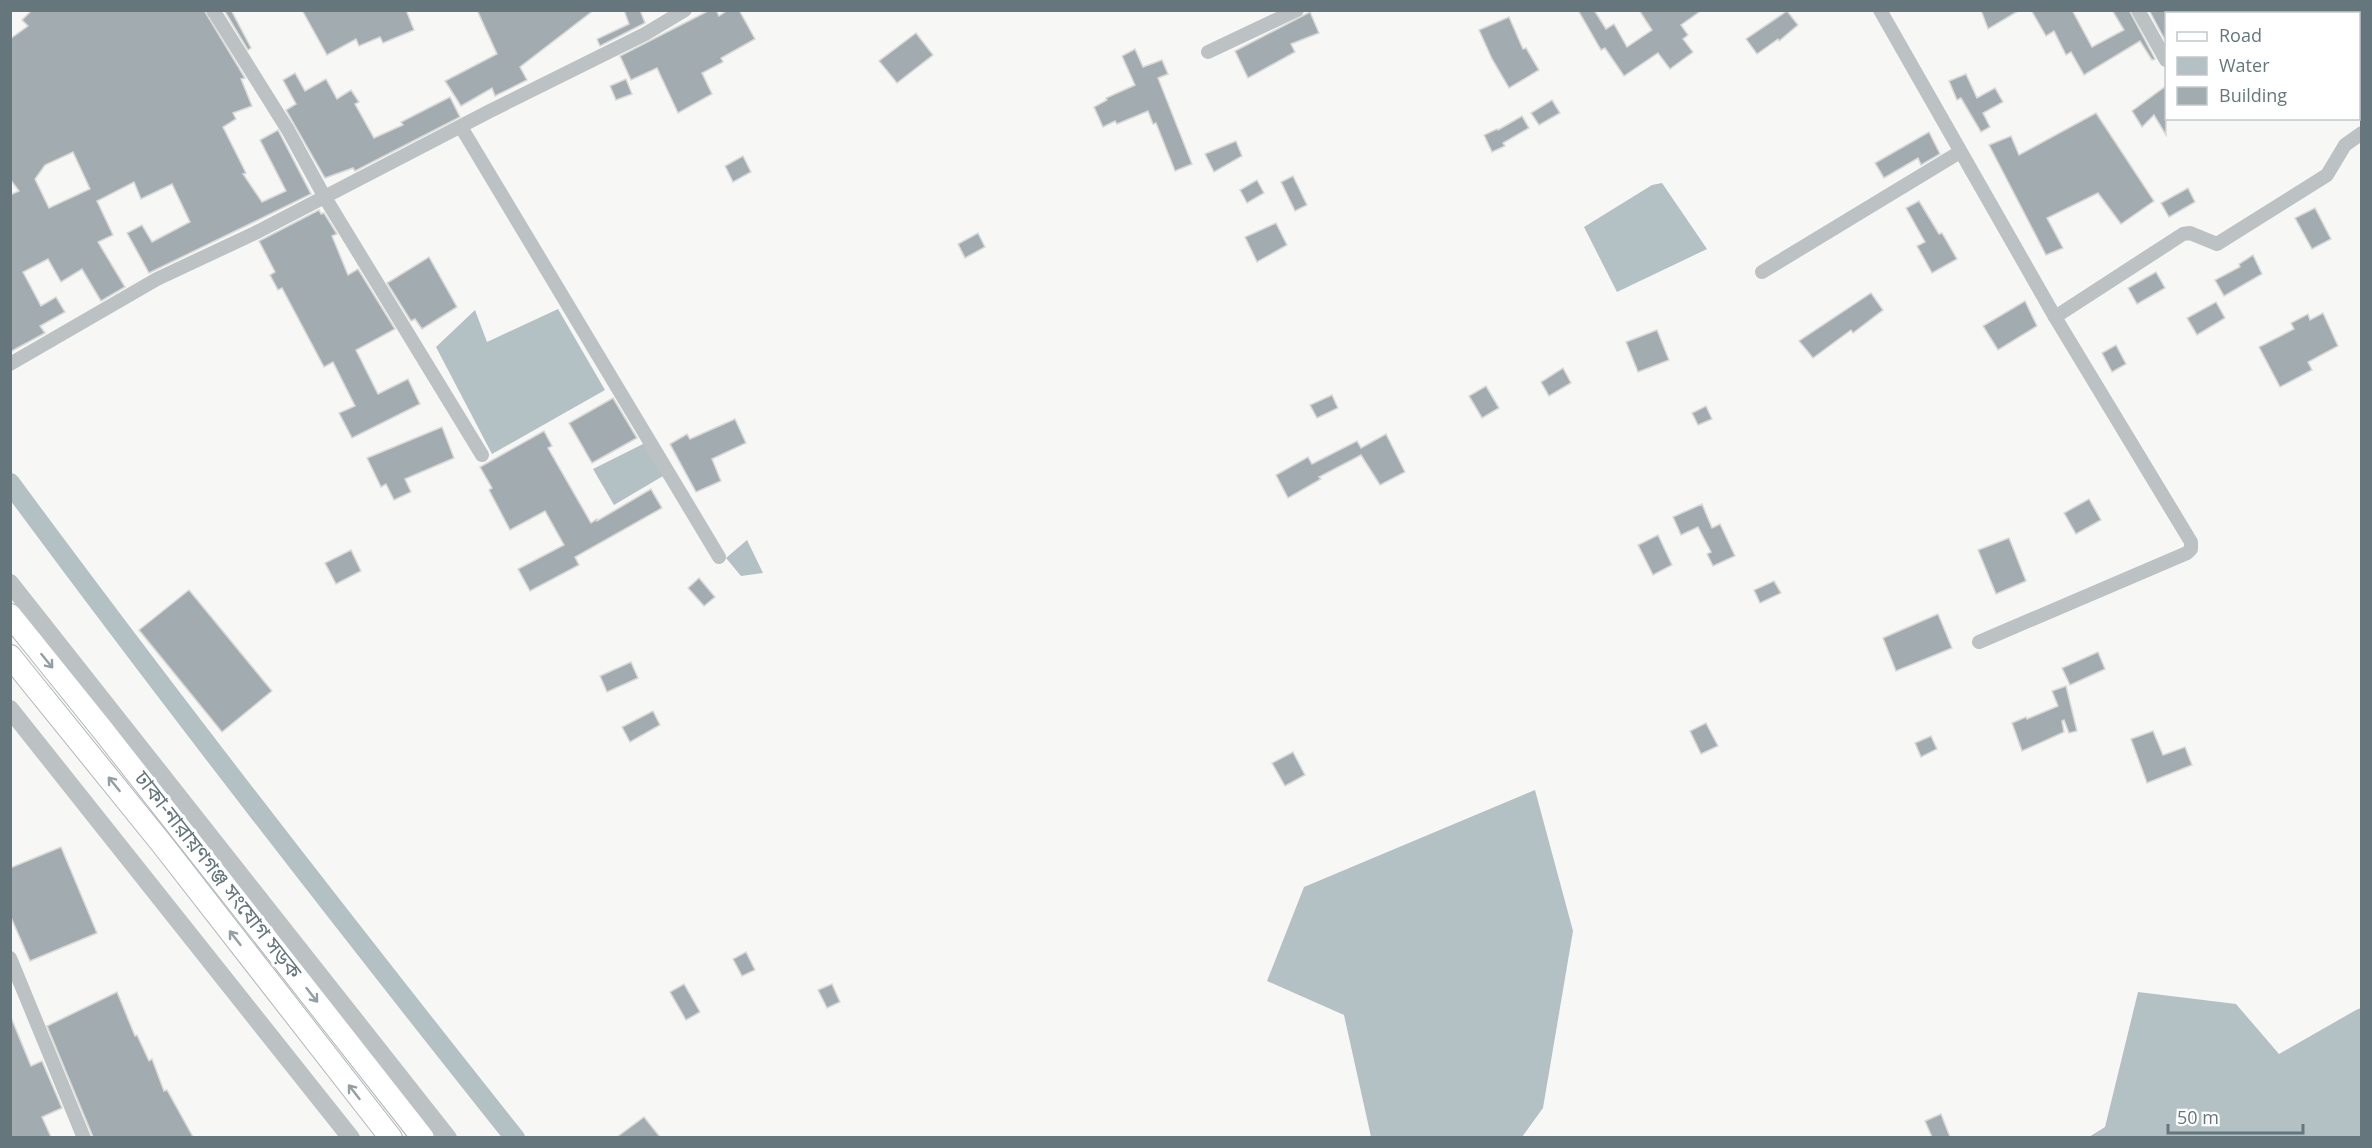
<svg xmlns="http://www.w3.org/2000/svg" width="2372" height="1148" viewBox="0 0 2372 1148" font-family="'Open Sans','Noto Sans Bengali',sans-serif">
	<rect width="100%" height="100%" fill="#f7f7f5"/>
	<g fill="#b4c1c4">
		<path d="M1662 183 1707 249 1617 292 1584 227 1652 185Z"/>
		<path d="M558 309 605 390 492 454 436 347 475 310 487 342Z"/>
		<path d="M645 443 663 476 614 505 593 469Z"/>
		<path d="M747 540 763 573 741 576 726 558Z"/>
		<path d="M1535 790 1573 931 1543 1108 1522 1137H1371L1344 1015 1267 981 1304 887Z"/>
		<path d="M2138 992 2236 1004 2279 1054 2356 1010 2361 1008V1137H2089L2105 1127Z"/>
	</g>
	<g fill="none" stroke-linecap="round" stroke-linejoin="round">
		<path stroke="#b4c1c4" stroke-width="20" d="M10 483C174 705 343 922 515 1138"/>
	</g>
	<g fill="#a2acb0" stroke="#d9d9d7" stroke-width="1.5" fill-rule="evenodd">
		<path d="M32 10H204L245 78 241 79 252 106 233 113 236 119 223 127 246 173 243 174 262 202 286 191 260 140 278 130 311 194 149 273 127 233 142 225 152 242 190 222 172 184 141 199 134 182 97 201 113 235 98 242 125 287 101 301 82 269 61 282 48 259 23 272 41 306 56 297 65 312 40 326 45 333 10 352V195L19 191 10 179V39L28 26 22 20ZM73 152 90 189 49 208 35 179 45 165Z"/>
		<path d="M224 10H231L251 48 248 50Z"/>
		<path d="M302 10H406L414 30 383 43 380 37 359 46 356 39 327 55Z"/>
		<path d="M477 10H594L520 67 527 80 495 96 492 88 461 106 445 81 497 54Z"/>
		<path d="M624 10H640L645 23 600 46 597 39 629 24Z"/>
		<path d="M710 10H716L719 16 728 10H739L755 39 721 58 723 62 702 73 712 94 678 113 657 68 631 80 620 56Z"/>
		<path d="M1578 10H1594L1606 29 1614 24 1627 47 1652 30 1639 10H1702L1681 25 1688 35 1683 39 1693 52 1670 69 1658 53 1624 76 1605 48 1601 50Z"/>
		<path d="M1981 10H2020L1988 29Z"/>
		<path d="M2031 10H2072L2092 47 2124 30 2112 10H2129L2155 59 2152 60 2140 41 2084 75 2071 52 2066 55 2054 31 2046 36Z"/>
		<path d="M2149 10H2166V42Z"/>
		<path d="M1787 11 1798 25 1779 41 1778 39 1757 54 1746 39Z"/>
		<path d="M1310 12 1319 33 1291 44 1295 52 1248 78 1235 51Z"/>
		<path d="M1509 17 1523 49 1526 48 1539 70 1509 88 1492 59 1479 30Z"/>
		<path d="M916 33 933 55 897 83 879 61Z"/>
		<path d="M1135 49 1143 67 1162 60 1168 74 1158 78 1192 164 1175 171 1156 123 1153 124 1148 111 1117 124 1115 121 1103 127 1094 107 1107 100 1106 98 1135 85 1122 56Z"/>
		<path d="M295 73 305 91 326 79 337 99 351 90 359 102 355 104 374 138 403 125 401 122 450 97 460 117 355 171 353 168 325 178 286 110 296 104 283 80Z"/>
		<path d="M1966 74 1977 98 1995 88 2003 102 1983 113 1990 127 1981 132 1961 98 1957 100 1949 81Z"/>
		<path d="M626 79 632 94 616 100 610 86Z"/>
		<path d="M2166 86V135L2154 115 2142 127 2132 111Z"/>
		<path d="M1552 100 1560 113 1539 125 1531 113Z"/>
		<path d="M2096 113 2154 201 2121 224 2098 193 2047 218 2063 248 2046 255 1989 145 2011 136 2019 155Z"/>
		<path d="M1522 116 1529 128 1503 143 1505 146 1492 152 1484 135 1497 129 1498 130Z"/>
		<path d="M1929 132 1940 154 1921 165 1918 158 1884 178 1875 163Z"/>
		<path d="M1236 141 1242 156 1214 172 1205 154Z"/>
		<path d="M743 156 751 172 733 182 725 166Z"/>
		<path d="M1293 176 1307 205 1295 211 1281 182Z"/>
		<path d="M1257 180 1264 193 1247 203 1240 190Z"/>
		<path d="M2188 188 2195 202 2169 217 2161 203Z"/>
		<path d="M1919 201 1939 234 1942 233 1957 259 1932 273 1917 246 1925 242 1906 208Z"/>
		<path d="M2315 208 2331 239 2312 249 2295 218Z"/>
		<path d="M319 210 321 214 324 213 337 234 332 236 348 275 358 269 395 329 356 350 378 394 408 379 420 404 352 438 339 413 355 406 333 362 324 367 282 288 278 290 270 275 275 272 259 241Z"/>
		<path d="M1276 223 1287 245 1257 262 1245 237Z"/>
		<path d="M978 233 985 247 965 258 958 244Z"/>
		<path d="M2253 255 2262 274 2224 296 2215 280 2240 267 2239 264Z"/>
		<path d="M429 257 457 307 422 329 415 319 411 321 387 283Z"/>
		<path d="M2156 272 2165 288 2137 304 2128 288Z"/>
		<path d="M1871 293 1883 310 1853 333 1851 330 1813 358 1799 341Z"/>
		<path d="M2025 301 2037 326 1998 350 1983 326Z"/>
		<path d="M2216 302 2225 318 2197 335 2187 318Z"/>
		<path d="M2323 313 2338 346 2308 362 2312 370 2280 387 2259 347 2294 329 2291 323 2308 314 2310 320Z"/>
		<path d="M1657 330 1669 360 1638 372 1626 342Z"/>
		<path d="M2116 345 2126 364 2112 372 2102 353Z"/>
		<path d="M1563 368 1571 383 1549 396 1541 382Z"/>
		<path d="M1486 386 1499 408 1482 418 1469 396Z"/>
		<path d="M1332 395 1338 408 1317 418 1310 405Z"/>
		<path d="M613 398 637 438 592 463 569 423Z"/>
		<path d="M1706 406 1712 419 1698 425 1692 413Z"/>
		<path d="M735 419 746 443 712 459 721 481 696 492 670 444 687 434 690 439Z"/>
		<path d="M442 427 454 458 405 479 411 492 394 500 386 484 381 487 367 458Z"/>
		<path d="M544 431 552 446 548 448 591 523 597 519V521L651 489 662 508 575 557 579 565 530 591 518 569 564 545 545 511 510 530 489 490 492 488 480 467Z"/>
		<path d="M1386 434 1405 472 1380 485 1361 455 1319 477 1321 479 1288 498 1276 475 1308 457 1312 464 1357 441 1361 448Z"/>
		<path d="M2089 499 2101 520 2076 534 2064 513Z"/>
		<path d="M1702 504 1712 528 1720 524 1735 556 1713 566 1707 554 1711 552 1698 527 1681 535 1673 517Z"/>
		<path d="M1658 535 1672 565 1653 575 1638 545Z"/>
		<path d="M2009 538 2026 581 1996 594 1978 550Z"/>
		<path d="M351 550 361 571 336 584 325 563Z"/>
		<path d="M699 578 715 597 704 606 688 588Z"/>
		<path d="M1774 581 1781 593 1760 603 1754 590Z"/>
		<path d="M189 590 272 691 222 732 139 630Z"/>
		<path d="M1938 614 1952 648 1896 671 1883 638Z"/>
		<path d="M2098 652 2105 669 2070 685 2062 668Z"/>
		<path d="M631 662 638 678 607 692 600 676Z"/>
		<path d="M2066 686 2077 731 2069 733 2064 720 2062 721 2064 732 2022 751 2012 723 2026 717 2027 719 2058 706 2052 691Z"/>
		<path d="M653 711 660 725 630 742 622 727Z"/>
		<path d="M1706 723 1718 746 1701 754 1690 731Z"/>
		<path d="M2153 731 2163 755 2185 747 2192 765 2147 783 2131 739Z"/>
		<path d="M1931 736 1937 749 1921 757 1915 743Z"/>
		<path d="M1293 752 1305 775 1285 786 1272 763Z"/>
		<path d="M61 847 97 933 30 961 10 915V868Z"/>
		<path d="M746 952 755 970 742 976 733 959Z"/>
		<path d="M684 984 700 1012 686 1020 670 992Z"/>
		<path d="M832 984 840 1002 827 1008 818 990Z"/>
		<path d="M117 992 135 1036 137 1035 149 1061 152 1059 164 1091 167 1090 193 1137H93L47 1026Z"/>
		<path d="M10 1015 31 1066 42 1061 62 1108 42 1117 51 1137H10Z"/>
		<path d="M1941 1114 1950 1137H1932L1925 1121Z"/>
		<path d="M644 1117 660 1137H617Z"/>
	</g>
	<g fill="none" stroke-linecap="round" stroke-linejoin="round">
		<g stroke="#b0b6b9" stroke-width="24">
			<g id="primary">
				<path d="M10 615 101 728 423 1138"/>
				<path d="M10 656 162 844 391 1138"/>
			</g>
		</g>
		<g stroke="#bcc2c4" stroke-width="14">
			<path d="M213 10 288 130 324 196 482 455"/>
			<path d="M1880 10 2055 317 2191 542V549L2187 553 1979 642"/>
			<path d="M2138 10 2166 60"/>
			<path d="M1208 52 1297 10"/>
			<path d="M461 127 719 557"/>
			<path d="M1762 272 1960 152"/>
			<path d="M2055 317 2183 234 2190 233 2217 244 2327 175 2345 145 2362 133"/>
			<path d="M10 364 157 279 255 233 490 111 645 34 685 10"/>
			<path d="M10 958 84 1138"/>
		</g>
		<g stroke="#bcc2c4" stroke-width="18">
			<path d="M10 583 448 1138"/>
			<path d="M10 709 351 1138"/>
		</g>
		<use href="#primary" stroke="#fff" stroke-width="22"/>
	</g>
	<defs><path id="oneway-shaft" d="M-6 0H5M1.5-3L5.5 0L1.5 3" fill="none" stroke-width="1.6" stroke-linecap="round" stroke-linejoin="round" transform="scale(1.5)"/></defs>
	<g stroke="#939fa4">
		<use href="#oneway-shaft" transform="translate(47 661) rotate(51)"/>
		<use href="#oneway-shaft" transform="translate(114 784) rotate(-129)"/>
		<use href="#oneway-shaft" transform="translate(235 938) rotate(-128)"/>
		<use href="#oneway-shaft" transform="translate(312 995) rotate(52)"/>
		<use href="#oneway-shaft" transform="translate(354 1092) rotate(-128)"/>
	</g>
	<g text-anchor="middle" stroke-width="6" stroke-linejoin="round" paint-order="stroke">
		<g font-size="21" fill="#65767d" stroke="#fff">
			<text transform="translate(218 875) rotate(52)" y="7">ঢাকা-নারায়ণগঞ্জ সংযোগ সড়ক</text>
		</g>
	</g>
	<rect width="2372" height="1148" fill="none" stroke="#65767d" stroke-width="24"/>
	<rect x="2165" y="12" width="195" height="108" fill="#ffffff" stroke="#c1c8cb" stroke-width="1.5"/>
	<rect x="2177" y="32" width="30" height="9" fill="#ffffff" stroke="#c1c8cb" stroke-width="1.5"/>
	<text x="2219" y="42" font-size="18" fill="#65767d">Road</text>
	<rect x="2177" y="57" width="30" height="18" fill="#b4c1c4" stroke="#c1c8cb" stroke-width="1.5"/>
	<text x="2219" y="72" font-size="18" fill="#65767d">Water</text>
	<rect x="2177" y="87" width="30" height="18" fill="#a2acb0" stroke="#c1c8cb" stroke-width="1.5"/>
	<text x="2219" y="102" font-size="18" fill="#65767d">Building</text>
	<path d="M2168 1124v9h135v-9" fill="none" stroke="#65767d" stroke-width="3"/>
	<text x="2177" y="1124" font-size="18" fill="#65767d" stroke="#ffffff" stroke-width="4.5" paint-order="stroke">50 m</text>
</svg>
